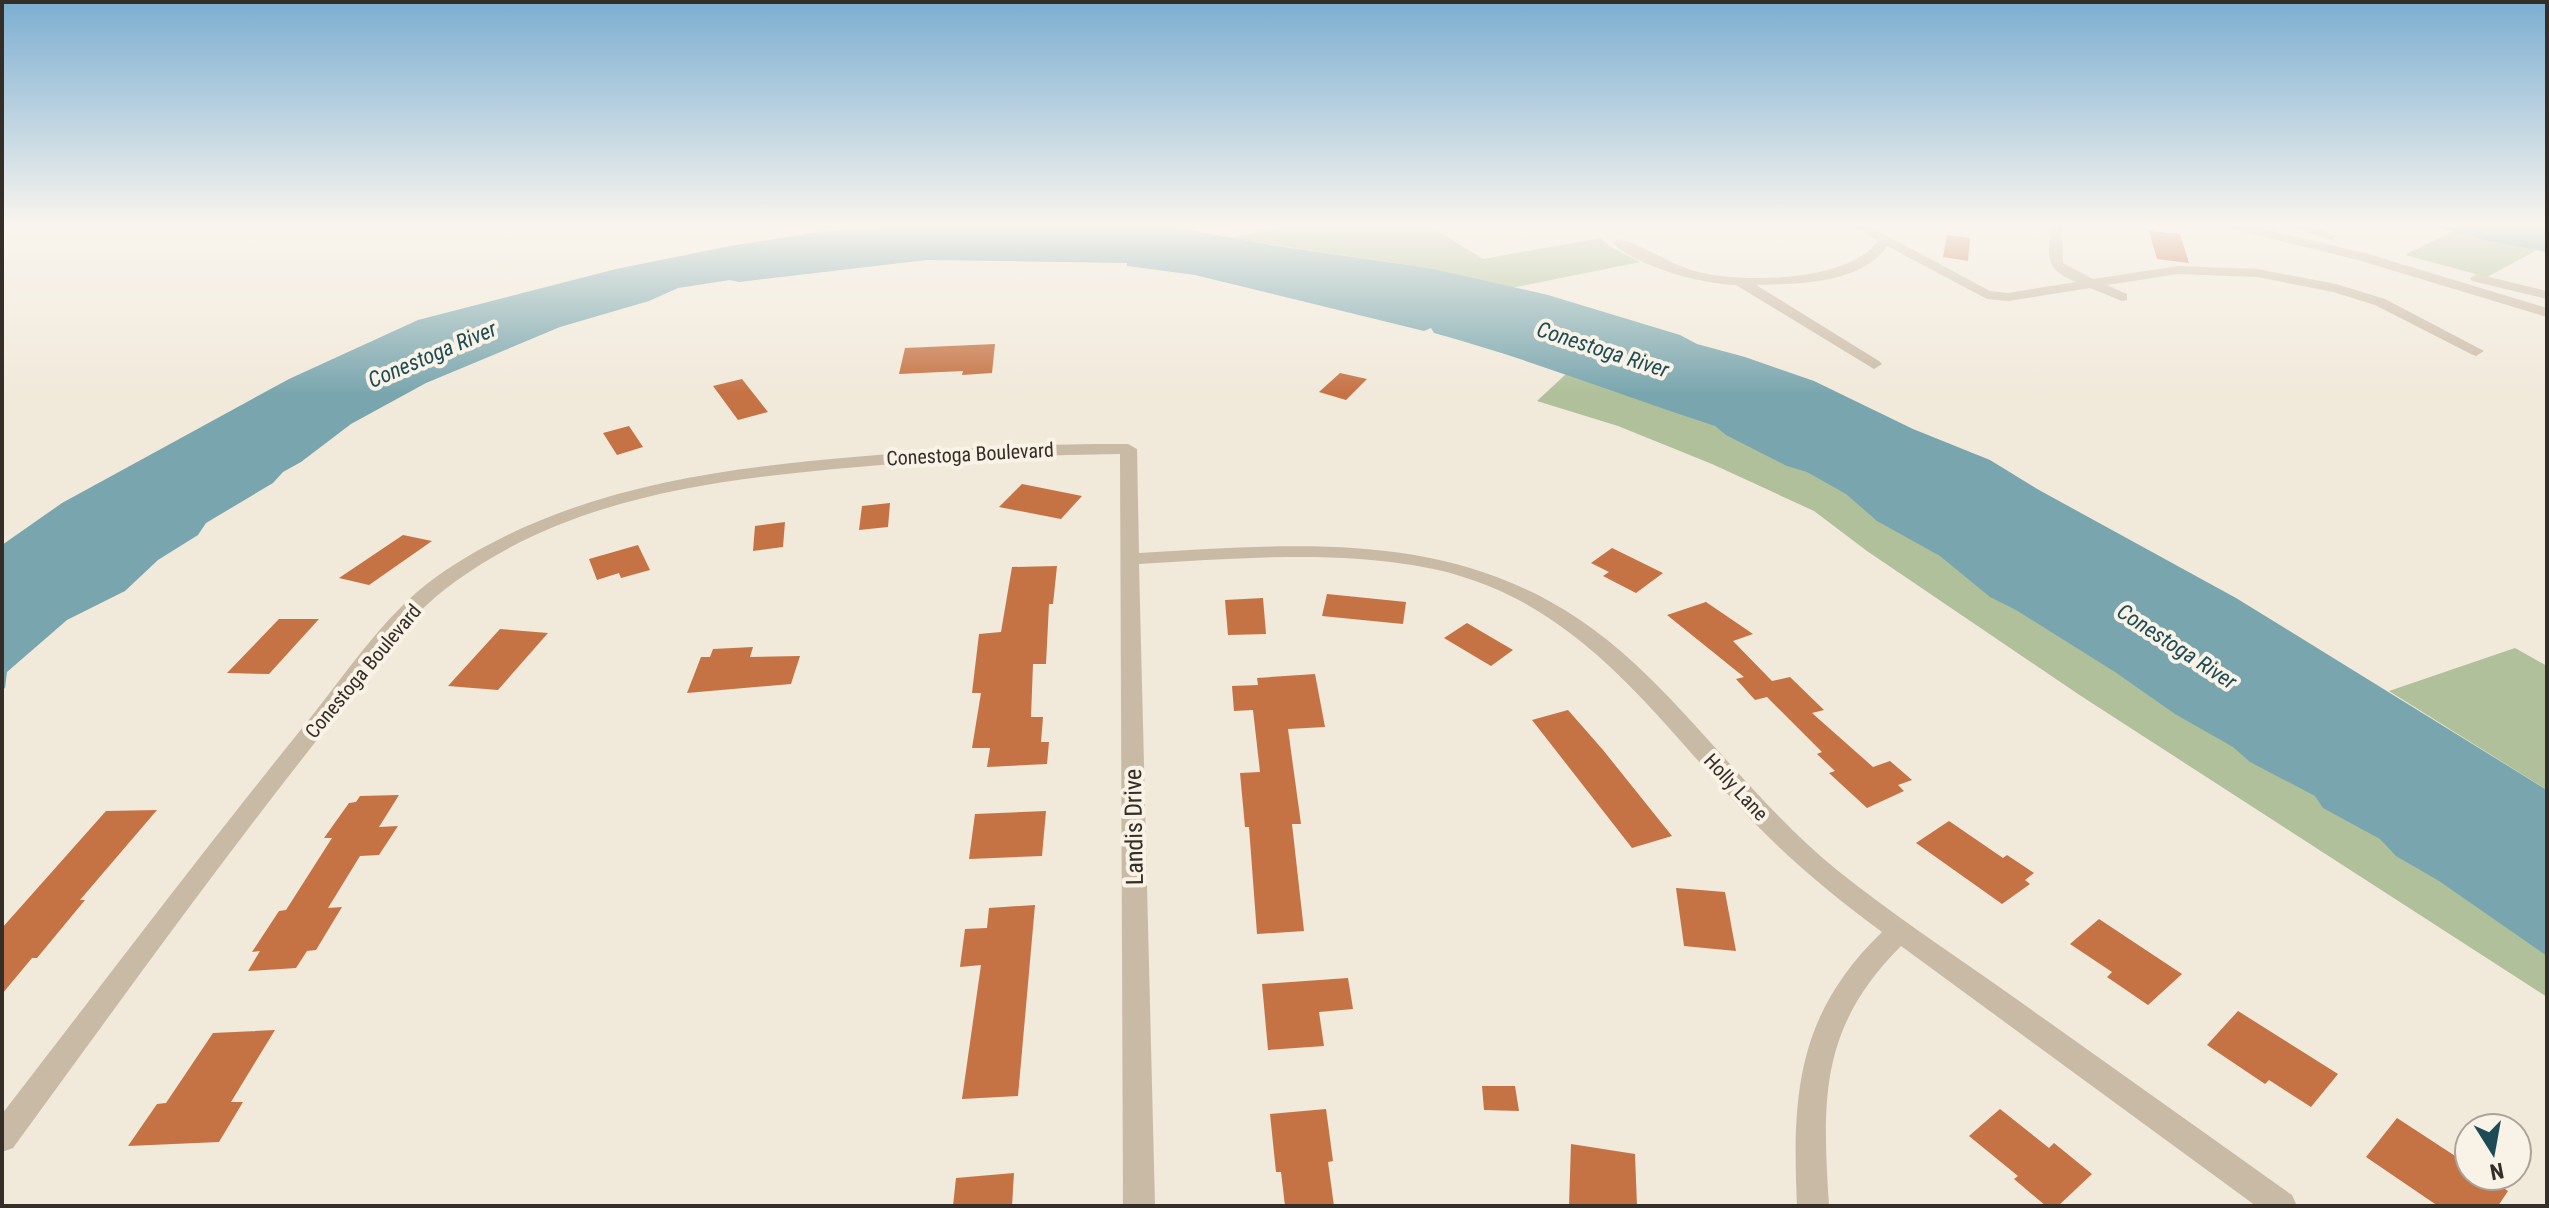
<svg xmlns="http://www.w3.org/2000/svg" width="2549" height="1208" viewBox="0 0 2549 1208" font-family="'Roboto Condensed',sans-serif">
	<rect width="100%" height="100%" fill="#f1e9da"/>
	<g fill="#afc09a">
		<path d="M1295 225H1428L1483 259 1600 238 1609 246 1640 262 1511 288 1429 268 1229 238Z"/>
		<path d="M2453 231 2537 250 2487 277 2405 255Z"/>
		<path d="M1580 361 1657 386 2547 890V997L2081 696 1867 551 1814 511 1712 464 1618 426 1537 401Z"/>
		<path d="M2515 648 2547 666V790L2389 691Z"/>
	</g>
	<g fill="#79a6ae">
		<path d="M918 225H1161L1271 245 1429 268 1548 295 1680 335 1697 344 1745 357 1814 381 1913 429 1990 460 2039 490 2236 598 2547 790V956L2439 881 2396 856 2380 839 2323 808 2315 796 2250 762 2233 747 2175 714 2115 672 2016 610 1990 597 1940 556 1877 521 1846 494 1807 472 1787 466 1726 435 1715 426C1621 395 1529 359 1434 333L1431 328 1424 331 1195 275 1127 266V263L927 260 739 282 730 280 678 288 649 301 560 327 426 383 351 424 301 462 283 472 273 483 206 523 198 535 158 560 125 591 67 620 7 672 5 688 2 690V545L62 503 289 379 418 320 616 269 730 246 819 232Z"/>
		<path d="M2431 225H2547V252L2485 240Z"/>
	</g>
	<g fill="#c57244">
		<path d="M2149 231 2180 234 2189 263 2157 259Z"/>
		<path d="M1947 235 1970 238 1968 261 1943 257Z"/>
		<path d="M995 344 992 373 962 375 963 371 899 374 905 348Z"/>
		<path d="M1340 373 1367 379 1346 400 1319 392Z"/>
		<path d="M742 379 768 412 738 420 713 386Z"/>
		<path d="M629 426 643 447 617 455 603 433Z"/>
		<path d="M1022 484 1082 496 1061 519 999 507Z"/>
		<path d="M890 503 888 527 859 530 862 506Z"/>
		<path d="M785 522 783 547 753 551 755 526Z"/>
		<path d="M403 535 432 541 369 585 339 578Z"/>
		<path d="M638 545 650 570 621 578 619 573 597 580 589 559Z"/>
		<path d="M1612 548 1663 573 1636 593 1603 576 1609 572 1591 563Z"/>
		<path d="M1057 566 1053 604H1049L1046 664H1033L1031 717H1043L1041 742H1049L1047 764 987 767 990 748H972L981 693H972L979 634 1001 632 1012 567Z"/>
		<path d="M1327 594 1406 602 1403 624 1322 616Z"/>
		<path d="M1263 598 1266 634 1228 635 1225 600Z"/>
		<path d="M1706 602 1753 634 1733 641 1772 681 1790 677 1824 710 1812 713 1873 767 1890 761 1912 780 1898 785 1904 791 1867 808 1829 773 1835 771 1817 754 1822 752 1767 697 1755 700 1736 679 1744 677 1667 615Z"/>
		<path d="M279 619H319L269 674 227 673Z"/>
		<path d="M1467 623 1489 636 1513 650 1491 666 1444 638Z"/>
		<path d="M500 629 548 633 498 690 448 686Z"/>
		<path d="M753 647 750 657 800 656 791 684 687 693 701 657H710L713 649Z"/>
		<path d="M1315 674 1325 727 1288 729 1301 824H1292L1304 931 1257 934 1249 827H1245L1240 773 1260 772 1253 710 1234 711 1232 686 1258 685 1257 678Z"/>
		<path d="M1568 710 1603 750 1672 836 1632 848 1532 720Z"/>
		<path d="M399 795 379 827 398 826 379 855 360 856 328 908 342 907 316 950 307 951 296 968 248 971 260 951 252 952 279 911 286 910 332 838H324L349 803 356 802 360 796Z"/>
		<path d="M157 810 80 900H85L37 958H32L2 994V928L106 811Z"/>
		<path d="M1046 811 1042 856 969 859 975 814Z"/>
		<path d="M1949 821 2003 858 2007 855 2034 873 2025 880 2030 884 2002 904 1916 843Z"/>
		<path d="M1676 888 1725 892 1736 951 1684 946Z"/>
		<path d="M1035 905 1018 1096 962 1099 981 965 960 967 965 929 987 928 989 908Z"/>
		<path d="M2099 919 2182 974 2148 1005 2107 977 2112 972 2070 944Z"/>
		<path d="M1348 978 1353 1009 1319 1012 1324 1046 1268 1050 1262 984Z"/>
		<path d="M2238 1011 2338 1074 2311 1107 2269 1080 2265 1084 2207 1045Z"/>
		<path d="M275 1030 231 1102H243L219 1142 128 1146 157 1104 166 1103 213 1033Z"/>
		<path d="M1482 1086H1515L1519 1111 1484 1110Z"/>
		<path d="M1326 1109 1333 1161 1328 1162 1334 1206H1285L1281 1172H1276L1270 1114Z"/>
		<path d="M2000 1109 2049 1148 2054 1143 2092 1174 2058 1206H2046L2014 1179 2018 1176 1969 1136Z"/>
		<path d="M2397 1118 2469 1165V1176H2485L2508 1191 2498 1206H2438L2366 1157Z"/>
		<path d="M1571 1144 1635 1154 1637 1206H1569Z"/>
		<path d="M1014 1173 1012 1206H953L956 1178Z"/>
	</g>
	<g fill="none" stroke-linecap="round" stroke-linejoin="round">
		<g fill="#c9baa6" fill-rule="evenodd">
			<path d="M1852 225H1867L1990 291 2008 293 2076 282C2043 268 2049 258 2050 225H2062L2063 263 2093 279 2178 266 2257 269 2336 284 2385 299 2484 351 2476 356 2471 354 2375 305 2333 292 2257 277 2178 274 2107 285 2127 294V300L2122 301 2090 288 2008 301 1987 299 1887 246C1862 284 1797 284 1756 285L1879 361 1882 364 1874 369 1736 285C1700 284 1639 267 1612 243 1617 240 1617 238 1623 240 1646 247 1667 262 1691 270 1736 284 1848 283 1878 241Z"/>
			<path d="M2227 225H2247L2368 254 2547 308V317L2358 260 2228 228Z"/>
			<path d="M2286 225H2305L2337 236 2331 240Z"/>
			<path d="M2477 274 2547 291V299L2472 281 2470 278Z"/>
			<path d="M1095 444H1128L1137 449 1139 553C1324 542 1488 527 1634 663 1705 729 1761 808 1837 870 1891 913 1948 951 2005 991 2101 1059 2196 1127 2292 1195L2297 1206H2256L1901 946C1820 1027 1822 1098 1829 1206H1797C1792 1094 1797 1014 1882 932 1833 896 1786 857 1744 812 1647 707 1571 592 1418 566 1326 550 1232 559 1139 564L1155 1206H1123L1120 454C1032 455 945 459 858 467 719 479 573 496 456 581 398 622 361 685 317 740 212 873 113 1011 13 1148L2 1152V1114C103 983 203 851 307 722 350 669 388 608 446 570 569 489 711 469 854 457 934 450 1014 445 1095 444Z"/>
		</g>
	</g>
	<linearGradient id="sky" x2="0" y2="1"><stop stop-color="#7baed1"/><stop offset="0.57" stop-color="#f9f5ee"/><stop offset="1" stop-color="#f9f5ee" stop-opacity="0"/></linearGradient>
	<rect width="2549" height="394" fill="url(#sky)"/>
	<g text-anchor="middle" stroke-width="8" stroke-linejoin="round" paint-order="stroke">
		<g font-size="20" fill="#352d27" stroke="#f9f2e6">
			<text transform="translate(970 454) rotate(-3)" y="7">Conestoga Boulevard</text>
			<text transform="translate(363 671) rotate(-50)" y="7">Conestoga Boulevard</text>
			<text transform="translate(1736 787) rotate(47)" y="7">Holly Lane</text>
		</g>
		<g font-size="22" font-style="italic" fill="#1d4c56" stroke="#f9f2e6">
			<text transform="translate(1603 349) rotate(18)" y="8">Conestoga River</text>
			<text transform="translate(432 354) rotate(-23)" y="8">Conestoga River</text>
			<text transform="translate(2177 646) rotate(33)" y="8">Conestoga River</text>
		</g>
		<g font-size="24" fill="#352d27" stroke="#f9f2e6">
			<text transform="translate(1134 827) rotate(-91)" y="8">Landis Drive</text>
		</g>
	</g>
	<rect width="2549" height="1208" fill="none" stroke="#352d27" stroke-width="8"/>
	<g transform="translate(2493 1152) rotate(169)"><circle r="38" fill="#f9f2e6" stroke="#aba39a" stroke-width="2"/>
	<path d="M0-6L14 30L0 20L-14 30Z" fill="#1d4c56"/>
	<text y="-12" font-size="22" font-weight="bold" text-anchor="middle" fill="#352d27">N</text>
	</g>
</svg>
